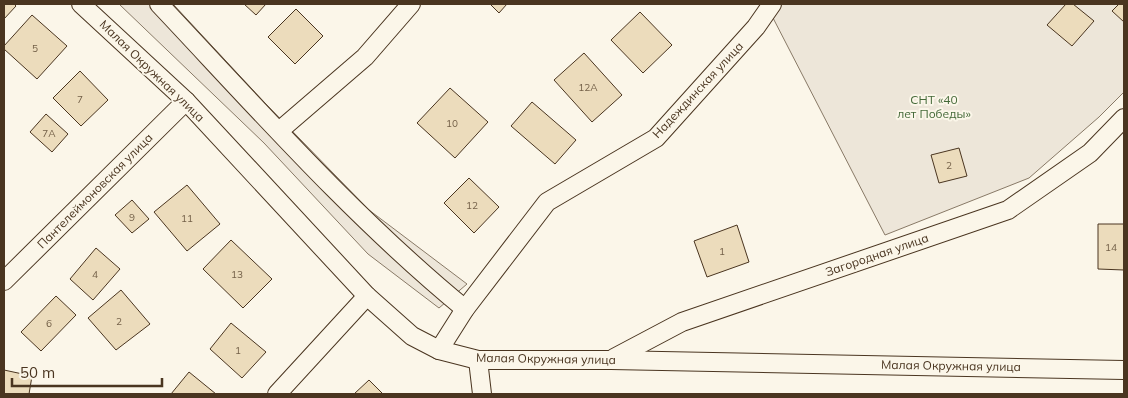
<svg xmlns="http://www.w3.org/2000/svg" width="1128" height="398" viewBox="0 0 1128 398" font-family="Mulish,sans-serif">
	<rect width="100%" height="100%" fill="#fbf6e9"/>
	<g fill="#ede6d9" stroke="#887966">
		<path d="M119 4H173L264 102 369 210 467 284 439 308 368 254 264 143Z"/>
		<path d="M782 4H1124V92L1099 117 1029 178 885 235 772 16Z"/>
	</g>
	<g fill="#ecdcbc" stroke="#4a3520">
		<path d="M4 4H14L16 6 4 19Z"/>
		<path d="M244 4H266L256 15Z"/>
		<path d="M490 4H507L499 13Z"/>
		<path d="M1066 4H1073L1094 21 1072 46 1047 25Z"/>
		<path d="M1119 4H1124V22L1112 11Z"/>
		<path d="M296 9 323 36 295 64 268 37Z"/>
		<path d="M640 12 672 45 643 73 611 40Z"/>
		<path d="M32 15 67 46 37 79 4 49V46Z"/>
		<path d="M584 53 622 95 592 122 554 80Z"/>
		<path d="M80 71 108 100 81 126 53 98Z"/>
		<path d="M450 88 488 122 455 158 417 123Z"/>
		<path d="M532 102 576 140 555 164 511 126Z"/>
		<path d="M46 114 68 134 52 152 30 132Z"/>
		<path d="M959 148 967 176 939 183 931 155Z"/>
		<path d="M469 178 499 207 474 233 444 203Z"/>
		<path d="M187 185 220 224 187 251 154 212Z"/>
		<path d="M132 200 149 219 132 233 115 215Z"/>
		<path d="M1098 224H1124V270L1098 269Z"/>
		<path d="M737 225 749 262 707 277 694 241Z"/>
		<path d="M231 240 272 279 243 308 203 269Z"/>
		<path d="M96 248 120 269 93 300 70 279Z"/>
		<path d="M121 290 150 324 116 350 88 318Z"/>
		<path d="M56 296 76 315 41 351 21 332Z"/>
		<path d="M231 323 266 352 242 378 210 349Z"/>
		<path d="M4 370 32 376 29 394H4Z"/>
		<path d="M189 372 216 394H171Z"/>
		<path d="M369 380 383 394H354Z"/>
	</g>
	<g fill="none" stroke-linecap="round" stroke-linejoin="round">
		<g stroke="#4a3520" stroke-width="20">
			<g id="street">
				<path d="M81 4 186 101 367 296 412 336 439 350 478 360H611L1124 370"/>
				<path d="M159 4C257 108 354 218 465 309"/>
				<path d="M279 131 365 57 411 4"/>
				<path d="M4 281 186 101"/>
				<path d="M439 350 465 309 547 202 656 138 756 27 772 4"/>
				<path d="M614 358 682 322 1008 210 1090 153 1124 118"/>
				<path d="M478 360 482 394"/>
				<path d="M277 394 367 296"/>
			</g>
		</g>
		<use href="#street" stroke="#fbf6e9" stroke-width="18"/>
	</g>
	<g text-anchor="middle" stroke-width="4" stroke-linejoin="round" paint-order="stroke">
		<g font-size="10" fill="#725f47">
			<text x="35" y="52">5</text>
			<text x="588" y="91">12А</text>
			<text x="80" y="103">7</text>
			<text x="452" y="127">10</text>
			<text x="49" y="137">7А</text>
			<text x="949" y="169">2</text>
			<text x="472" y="209">12</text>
			<text x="132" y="221">9</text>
			<text x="187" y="222">11</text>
			<text x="1111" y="251">14</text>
			<text x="722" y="255">1</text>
			<text x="95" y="278">4</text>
			<text x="237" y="278">13</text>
			<text x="119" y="325">2</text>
			<text x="49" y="327">6</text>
			<text x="238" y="354">1</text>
		</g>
		<g font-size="12" fill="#4a3520" stroke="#fbf6e9">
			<text transform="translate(152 71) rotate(44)" y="4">Малая Окружная улица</text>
			<text transform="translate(698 90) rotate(-47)" y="4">Надеждинская улица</text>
			<text transform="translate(95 191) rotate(-45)" y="4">Пантелеймоновская улица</text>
			<text transform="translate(877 255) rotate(-19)" y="4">Загородная улица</text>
			<text transform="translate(546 359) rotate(1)" y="4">Малая Окружная улица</text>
			<text transform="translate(951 366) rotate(1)" y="4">Малая Окружная улица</text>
		</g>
		<g font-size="12" fill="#436837" stroke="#fbf6e9">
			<text x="934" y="104">СНТ «40<tspan x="934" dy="14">лет Победы»</tspan></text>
		</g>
	</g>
	<rect width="1128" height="398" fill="none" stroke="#4a3520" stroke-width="10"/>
	<path d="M12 378v8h150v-8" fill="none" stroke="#4a3520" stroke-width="2.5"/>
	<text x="20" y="378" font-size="15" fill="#4a3520" stroke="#fbf6e9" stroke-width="4" paint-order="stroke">50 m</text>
</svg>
